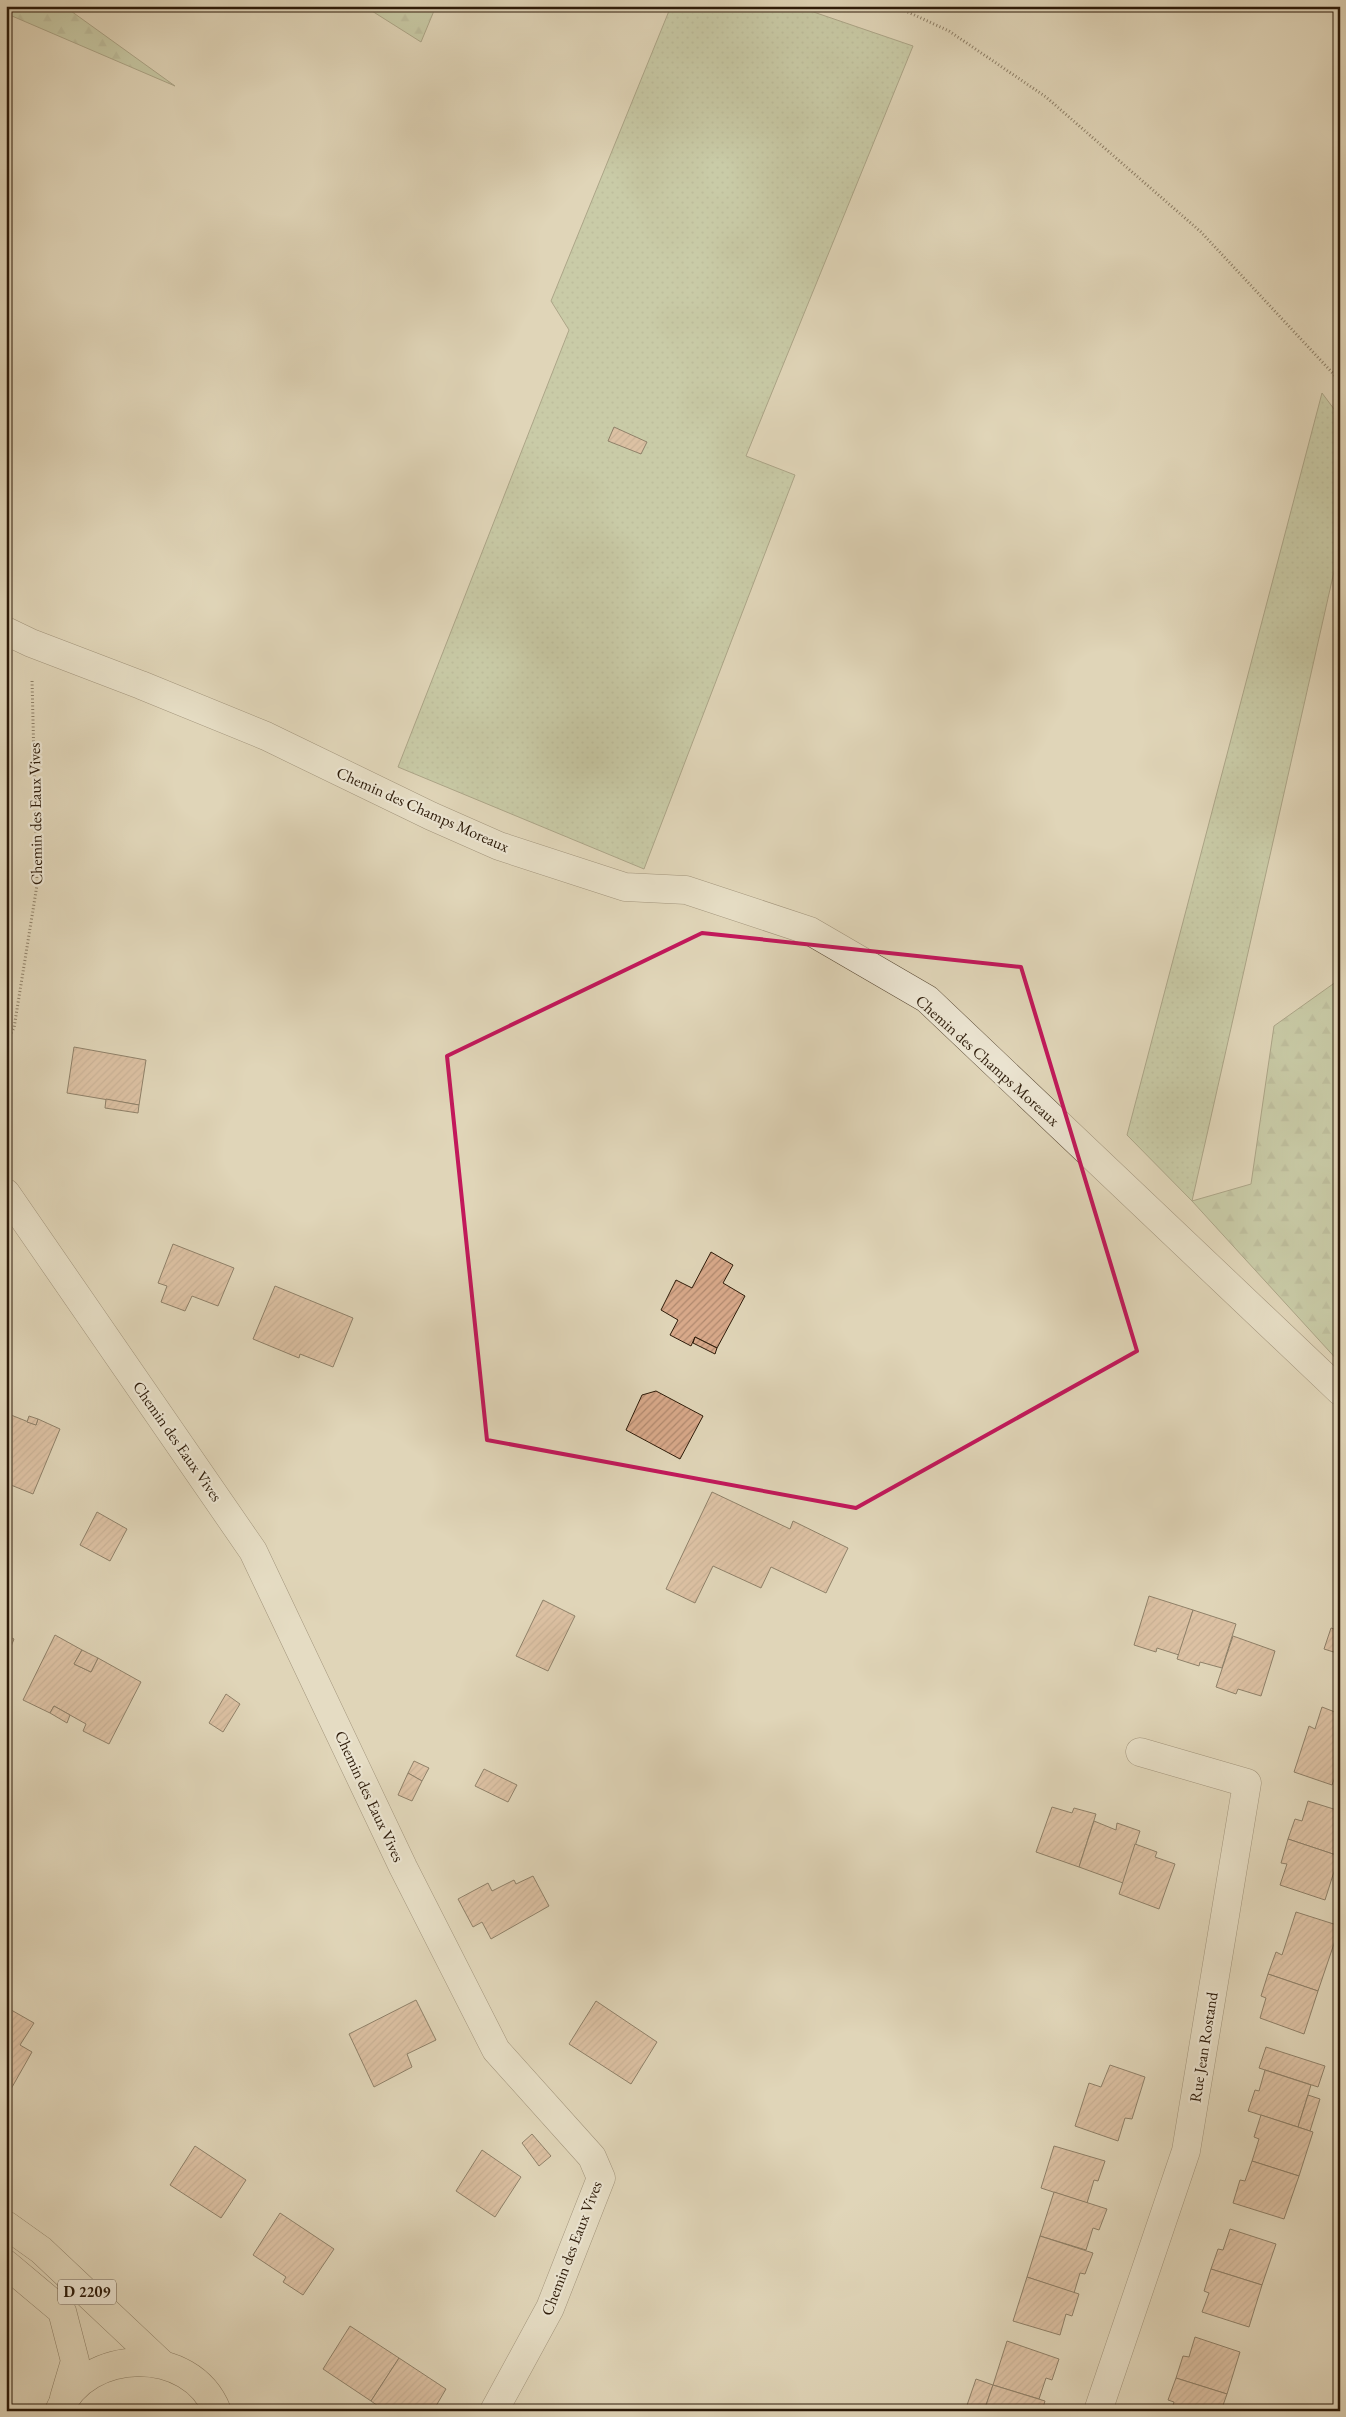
<svg xmlns="http://www.w3.org/2000/svg" width="1346" height="2417" viewBox="0 0 1346 2417" font-family="'EB Garamond',serif">
	<defs>
		<pattern id="forest-firs" width="22" height="20" patternUnits="userSpaceOnUse" patternTransform="scale(1.25)"><rect width="22" height="20" fill="#aebe92"/><path d="M5 1l3.5 6h-7zM16 11l3.5 6h-7z" fill="#96a37d"/></pattern>
		<pattern id="garden-dots" width="8" height="8" patternUnits="userSpaceOnUse" patternTransform="scale(1.25)"><rect width="8" height="8" fill="#aebe92"/><path d="M2 2h.1M6 6h.1" fill="none" stroke="#96a37d" stroke-width="1.8" stroke-linecap="round"/></pattern>
		<pattern id="building-hatch" width="6" height="6" patternUnits="userSpaceOnUse" patternTransform="scale(1.25)"><rect width="6" height="6" fill="#d8a98a"/><path d="M-1 1l2-2M0 6l6-6M5 7l2-2" fill="none" stroke="#b0896f"/></pattern>
	</defs>
	<rect width="100%" height="100%" fill="#e0d5b8"/>
	<filter id="stains"><feTurbulence type="fractalNoise" baseFrequency=".004" numOctaves="4"/><feColorMatrix values="0 0 0 0 .2 0 0 0 0 .09 0 0 0 0 .02 0 0 0 .5 -.17"/></filter>
	<radialGradient id="worn" r=".72"><stop offset=".6" stop-color="#630" stop-opacity="0"/><stop offset="1" stop-color="#630" stop-opacity=".3"/></radialGradient>
	<g fill="url(#forest-firs)" stroke="#6e6c4e">
		<path d="M6 6H64L175 86 12 16 6 26Z"/>
		<path d="M364 6H436L421 42Z"/>
		<path d="M1340 979V1363L1192 1201 1251 1184 1274 1026Z"/>
	</g>
	<g fill="url(#garden-dots)" stroke="#6e6c4e">
		<path d="M671 6H796L913 46 746 456 795 475 644 869 398 767 569 330 551 301Z"/>
		<path d="M1322 393 1340 417V545L1192 1201 1127 1135Z"/>
	</g>
	<g fill="url(#building-hatch)" stroke="#2d1b09">
		<path d="M614 427 647 442 641 454 608 441Z"/>
		<path d="M74 1047 146 1060 139 1105 67 1093Z"/>
		<path d="M106 1099 139 1105 138 1113 105 1108Z"/>
		<path d="M173 1244 234 1268 218 1306 192 1296 185 1311 161 1302 167 1286 158 1283Z"/>
		<path d="M711 1252 733 1265 723 1283 745 1296 717 1348 695 1337 691 1346 670 1335 678 1320 661 1310 676 1280 692 1288Z"/>
		<path d="M275 1286 353 1318 333 1367 300 1354 299 1358 253 1339Z"/>
		<path d="M695 1337 717 1348 715 1354 693 1343Z"/>
		<path d="M656 1391 703 1416 680 1459 626 1430 642 1395Z"/>
		<path d="M6 1413 36 1425 38 1419 60 1429 33 1494 6 1483Z"/>
		<path d="M29 1416 38 1419 36 1425 27 1422Z"/>
		<path d="M712 1492 790 1529 793 1521 848 1548 826 1593 771 1567 761 1588 713 1566 695 1603 666 1589Z"/>
		<path d="M97 1512 127 1529 110 1561 80 1545Z"/>
		<path d="M1149 1596 1193 1610 1179 1655 1157 1648 1156 1652 1134 1645Z"/>
		<path d="M543 1600 575 1616 548 1671 516 1656Z"/>
		<path d="M1193 1610 1236 1624 1222 1668 1200 1662 1199 1666 1177 1659Z"/>
		<path d="M1331 1628 1340 1631V1654L1324 1649Z"/>
		<path d="M6 1635 14 1639 10 1649 6 1647Z"/>
		<path d="M55 1635 82 1650 74 1664 91 1672 98 1658 141 1682 109 1744 83 1731 86 1724 54 1706 50 1713 23 1700Z"/>
		<path d="M1233 1636 1275 1651 1261 1696 1238 1689 1236 1694 1216 1687Z"/>
		<path d="M82 1650 98 1658 91 1672 74 1664Z"/>
		<path d="M226 1694 240 1704 223 1732 209 1723Z"/>
		<path d="M54 1706 70 1715 67 1723 50 1713Z"/>
		<path d="M1322 1707 1340 1714V1763L1332 1785 1294 1772 1309 1726 1315 1729Z"/>
		<path d="M414 1761 429 1768 422 1781 408 1773Z"/>
		<path d="M484 1769 517 1785 508 1802 475 1786Z"/>
		<path d="M408 1773 422 1781 412 1801 398 1795Z"/>
		<path d="M1308 1801 1340 1811 1339 1856 1288 1839 1295 1819 1302 1821Z"/>
		<path d="M1052 1807 1072 1813 1074 1808 1096 1814 1079 1867 1036 1852Z"/>
		<path d="M1094 1821 1116 1830 1117 1823 1140 1831 1123 1883 1079 1867Z"/>
		<path d="M1288 1839 1339 1856 1325 1900 1280 1885 1287 1864 1281 1863Z"/>
		<path d="M1135 1844 1157 1852 1155 1857 1175 1864 1159 1909 1119 1894Z"/>
		<path d="M533 1876 549 1906 491 1939 482 1922 473 1927 458 1899 488 1883 492 1891 514 1880 516 1884Z"/>
		<path d="M1296 1912 1340 1926 1318 1991 1268 1974 1276 1952 1282 1955Z"/>
		<path d="M1268 1974 1318 1991 1304 2034 1260 2018 1266 1998 1261 1996Z"/>
		<path d="M416 2000 436 2040 407 2054 412 2067 374 2087 349 2034Z"/>
		<path d="M596 2001 657 2042 631 2084 569 2044Z"/>
		<path d="M6 2007 34 2023 20 2045 32 2052 7 2096Z"/>
		<path d="M1266 2047 1325 2066 1318 2087 1259 2068Z"/>
		<path d="M1110 2065 1145 2077 1132 2119 1125 2118 1118 2141 1075 2126 1089 2083 1101 2087Z"/>
		<path d="M1265 2070 1311 2085 1298 2127 1248 2111 1255 2090 1259 2091Z"/>
		<path d="M1308 2095 1320 2099 1310 2131 1298 2127Z"/>
		<path d="M1261 2115 1313 2132 1299 2176 1252 2161 1259 2139 1254 2137Z"/>
		<path d="M532 2134 551 2156 539 2166 522 2143Z"/>
		<path d="M195 2146 246 2180 221 2218 170 2185Z"/>
		<path d="M1054 2146 1105 2161 1098 2181 1094 2180 1087 2203 1041 2188Z"/>
		<path d="M482 2150 521 2177 495 2217 456 2191Z"/>
		<path d="M1252 2161 1299 2176 1284 2219 1233 2203 1240 2180 1245 2181Z"/>
		<path d="M1054 2192 1107 2209 1099 2230 1093 2228 1086 2250 1040 2236Z"/>
		<path d="M280 2213 334 2249 303 2295 283 2282 286 2277 253 2255Z"/>
		<path d="M1230 2229 1276 2244 1262 2285 1211 2269 1218 2249 1223 2250Z"/>
		<path d="M1040 2236 1093 2253 1085 2274 1080 2273 1074 2293 1027 2277Z"/>
		<path d="M1211 2269 1262 2285 1249 2327 1202 2312 1209 2293 1204 2291Z"/>
		<path d="M1027 2277 1079 2294 1072 2316 1066 2314 1060 2335 1013 2321Z"/>
		<path d="M350 2326 399 2358 371 2401 323 2369Z"/>
		<path d="M1195 2337 1240 2352 1227 2394 1176 2378 1183 2356 1189 2357Z"/>
		<path d="M1007 2341 1059 2359 1052 2380 1046 2378 1039 2399 993 2385Z"/>
		<path d="M399 2358 446 2389 433 2411H385L371 2401Z"/>
		<path d="M1176 2378 1227 2394 1221 2411H1171L1174 2402 1168 2400Z"/>
		<path d="M976 2379 993 2385 984 2411H965Z"/>
		<path d="M993 2385 1045 2401 1042 2411H984Z"/>
	</g>
	<g fill="none" stroke-linecap="round" stroke-linejoin="round">
		<g stroke="#5a4a35" stroke-width="29">
			<g id="street">
				<path d="M6 631 31 643 141 685 266 736 431 816 499 846 625 887 686 890 810 931 927 999 1340 1391"/>
				<path d="M6 1193 253 1551 403 1867 496 2050 592 2157 601 2178 550 2308 494 2411"/>
				<path d="M1098 2411 1186 2151 1247 1783 1140 1752"/>
			</g>
		</g>
		<g stroke="#2d1b09" stroke-width="29">
			<g id="primary">
				<path d="M6 2225 41 2250 162 2364"/>
				<path d="M6 2264 62 2311 75 2361 64 2398"/>
				<path d="M59 2411C86 2347 191 2345 217 2411"/>
			</g>
		</g>
		<g stroke="#2d1b09" stroke-width="3" stroke-dasharray="1 2.5" stroke-linecap="butt">
			<path d="M895 6 949 31 1046 97 1201 232 1340 381"/>
			<path d="M6 1042 14 1028 37 885 32 679"/>
		</g>
		<use href="#street" stroke="#ebe4d1" stroke-width="28"/>
		<use href="#primary" stroke="#e0d5b8" stroke-width="28"/>
	</g>
	<path d="M0 0H1346V2417H0ZM702 933 1021 967 1137 1351 856 1508 487 1440 447 1056Z" fill="#e0d5b8" fill-opacity=".55" fill-rule="evenodd"/>
	<path fill="none" stroke="#c2185b" stroke-width="4" stroke-linejoin="round" d="M702 933 1021 967 1137 1351 856 1508 487 1440 447 1056Z"/>
	<g text-anchor="middle" stroke-width="4.5" stroke-linejoin="round" paint-order="stroke">
		<rect fill="#ebe4d1" stroke="#665745" stroke-width="1" x="58" y="2279.5" width="58" height="25" rx="4"/>
		<g font-size="15" font-weight="bold" fill="#2d1b09">
			<text x="87" y="2297">D 2209</text>
		</g>
		<g font-size="16" fill="#2d1b09" stroke="#ebe4d1">
			<text transform="translate(423 809) rotate(24)" y="6">Chemin des Champs Moreaux</text>
			<text transform="translate(35 814) rotate(-91)" y="6">Chemin des Eaux Vives</text>
			<text transform="translate(988 1060) rotate(42)" y="6">Chemin des Champs Moreaux</text>
			<text transform="translate(178 1441) rotate(55)" y="6">Chemin des Eaux Vives</text>
			<text transform="translate(370 1796) rotate(65)" y="6">Chemin des Eaux Vives</text>
			<text transform="translate(1203 2047) rotate(-81)" y="6">Rue Jean Rostand</text>
			<text transform="translate(571 2248) rotate(-69)" y="6">Chemin des Eaux Vives</text>
		</g>
	</g>
	<rect width="1346" height="2417" fill="none" stroke="#e0d5b8" stroke-width="25"/>
	<rect x="8" y="8" width="1331" height="2402" fill="none" stroke="#2d1b09" stroke-width="2.5"/>
	<rect x="12" y="12" width="1321" height="2392" fill="none" stroke="#2d1b09"/>
	<rect width="100%" height="100%" filter="url(#stains)"/>
	<rect width="100%" height="100%" fill="url(#worn)"/>
</svg>
